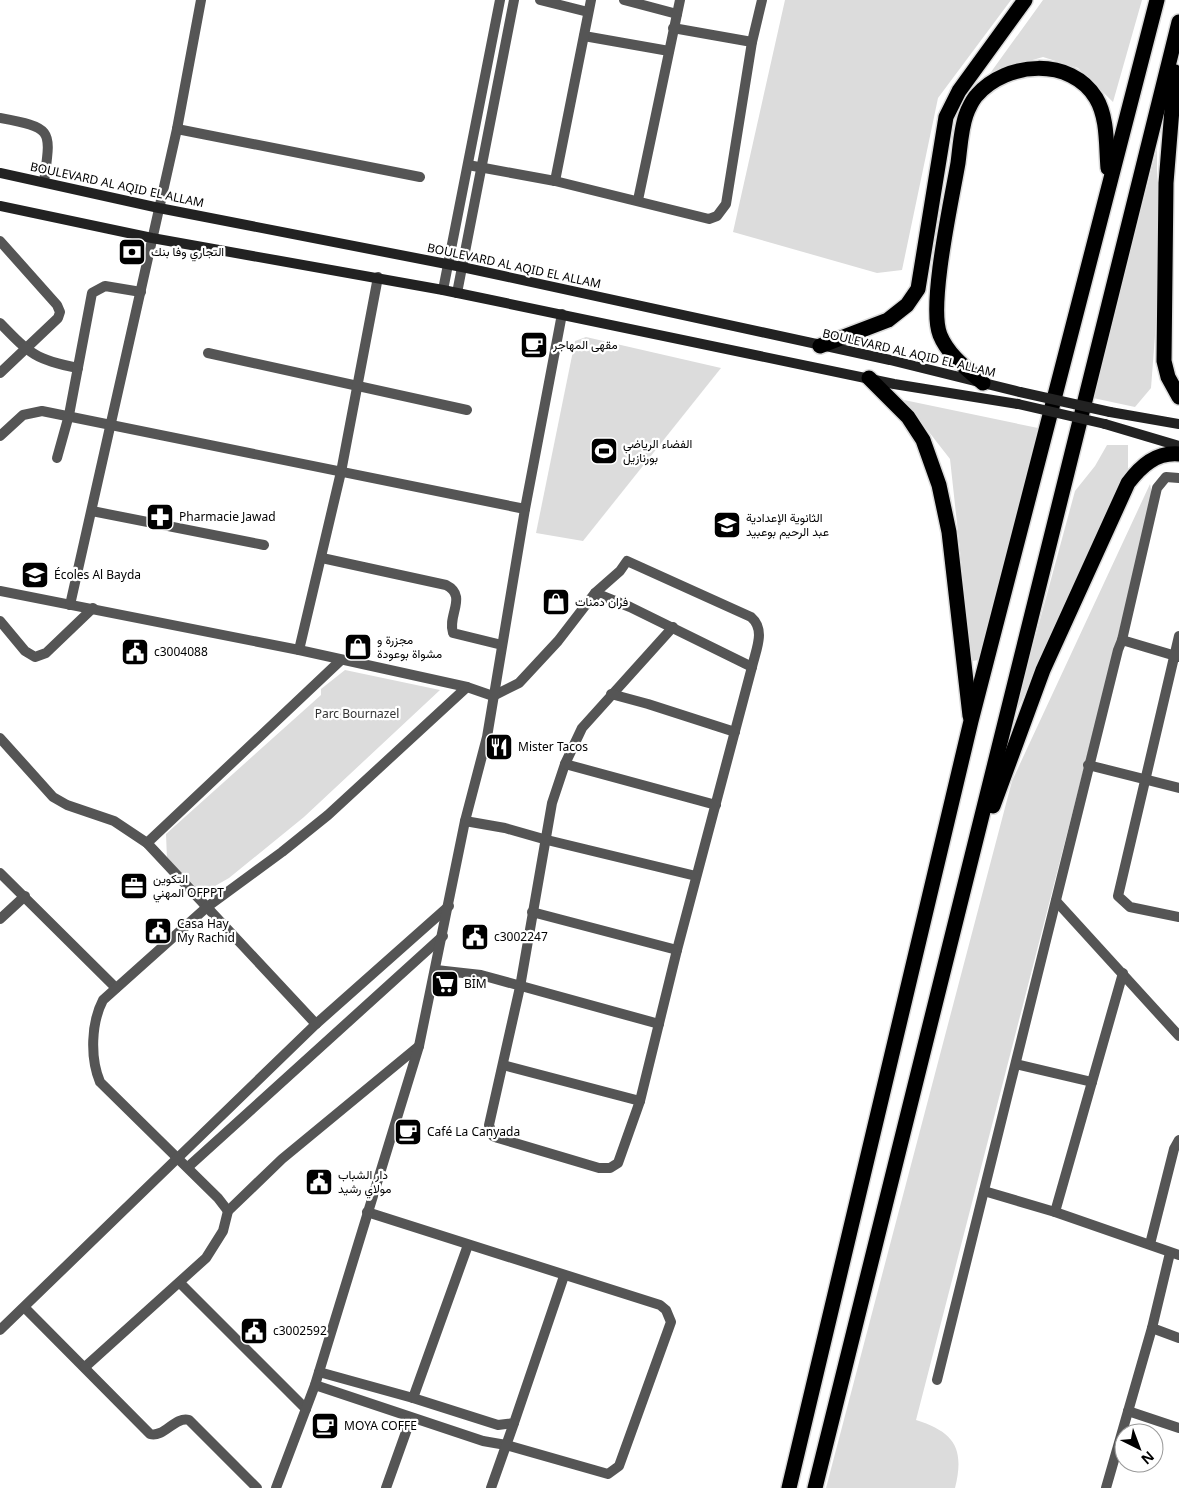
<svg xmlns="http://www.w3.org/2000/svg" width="1179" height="1488" viewBox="0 0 1179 1488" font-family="'Noto Sans',Vazirmatn,sans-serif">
	<rect width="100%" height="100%" fill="#fff"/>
	<g fill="#dcdcdc">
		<path d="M785 0H1011L938 98 902 270 877 273 733 232Z"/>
		<path d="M1043 0H1142L1113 102 1078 68 1043 57 991 72Z"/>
		<path d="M1157 148V309L1151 388 1135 407 1093 398Z"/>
		<path d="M586 337 721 368 583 541 536 533 575 341Z"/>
		<path d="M904 400 1038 428 979 660 972 661 950 459Z"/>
		<path d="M1107 445H1128V475L1013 719 1075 491 1095 466Z"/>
		<path d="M1150 484 1153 500 916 1420C954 1432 965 1448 955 1488H826L1012 781Z"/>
		<path d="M345 670 440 690 304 817 229 878 208 890 196 892 167 859 166 834 321 695V689Z"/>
	</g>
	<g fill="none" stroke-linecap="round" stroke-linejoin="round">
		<g stroke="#dbdbdb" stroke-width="18">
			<g id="highway">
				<path d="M1175 72 1166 183 1164 361 1168 377 1179 397"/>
				<path d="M820 346 888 320 907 305 918 289 946 117 959 91 1025 0"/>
				<path d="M869 378 908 417 923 440 939 485 949 532 970 716"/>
				<path d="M983 383C967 369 948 355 940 335 928 306 952 198 958 163 960 148 961 129 966 115 968 109 973 99 977 95 1007 61 1071 57 1096 98 1108 118 1106 146 1108 168"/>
				<path d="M993 806 1043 670 1128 483C1141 466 1156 452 1179 454"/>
				<path d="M789 1488 971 721 1157 0"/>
				<path d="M815 1488 1179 22"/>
			</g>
		</g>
		<g stroke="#555" stroke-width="10">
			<path d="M540 0 588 12"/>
			<path d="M624 0 677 14"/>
			<path d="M673 28 752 42"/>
			<path d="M584 36 669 51"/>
			<path d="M0 118C54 128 51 129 44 182"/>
			<path d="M177 129 420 177"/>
			<path d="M468 165 555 181 709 219 717 216 726 204 752 42 762 0"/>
			<path d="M555 181 591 0"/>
			<path d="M638 200 680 0"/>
			<path d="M0 241 57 305 60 312 58 318 0 373"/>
			<path d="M443 290 500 0"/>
			<path d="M457 293 514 0"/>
			<path d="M0 323C30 354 36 360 78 368"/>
			<path d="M208 353 467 410"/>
			<path d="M0 436 23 415 42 411 525 509"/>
			<path d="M57 458 69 415 92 293 105 286 141 292"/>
			<path d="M92 511 264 545"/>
			<path d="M322 558 446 585C468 596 447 615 453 633L502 645"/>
			<path d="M0 591 299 650 467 687 493 696 519 683 558 641 595 593 620 571 627 561 751 617C766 630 756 649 752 667L677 950 640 1101 618 1163 610 1168H599L498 1138 493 1136 489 1125 520 987 552 803 565 764 582 728 673 627"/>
			<path d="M595 593 630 607 752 667"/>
			<path d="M70 605 177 129 201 0"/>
			<path d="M0 621 25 651 35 657 46 653 93 608"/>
			<path d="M1179 636 1118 896 1130 907 1179 917"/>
			<path d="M1122 640 1157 488 1166 477 1179 478"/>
			<path d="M299 650 341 472 378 277"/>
			<path d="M611 694 648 704 735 732"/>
			<path d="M0 738 53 797 67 805 114 821 147 843 316 1024"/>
			<path d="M565 764 716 805"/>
			<path d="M1088 765 1179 788"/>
			<path d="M465 821 505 828 547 840 696 876"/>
			<path d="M147 843 341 660"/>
			<path d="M0 873 116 988"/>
			<path d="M1056 901 1179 1036"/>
			<path d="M532 912 677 950"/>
			<path d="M0 919 25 896"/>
			<path d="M436 970 481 975 659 1024"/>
			<path d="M1016 1064 1092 1082"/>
			<path d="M503 1065 640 1101"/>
			<path d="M188 1167 443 936"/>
			<path d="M984 1191 1055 1212 1179 1255"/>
			<path d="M228 1211 218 1198 100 1082C90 1058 91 1023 103 1000L207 907 282 852 328 815 467 687"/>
			<path d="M1055 1212 1123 973"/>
			<path d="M1150 1244 1174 1149 1179 1140"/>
			<path d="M180 1283 306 1409"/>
			<path d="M25 1308 150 1434C164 1438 175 1416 189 1420L257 1488"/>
			<path d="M1152 1328 1179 1338"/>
			<path d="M0 1330 316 1024 449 906"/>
			<path d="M85 1367 206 1258 223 1231 228 1211 282 1159 419 1046"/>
			<path d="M319 1372 413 1398 498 1425 514 1423 564 1276"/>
			<path d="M937 1380 1118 650 1122 640 1179 657"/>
			<path d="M315 1385 483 1441 506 1445 608 1474 619 1466 671 1322 666 1310 660 1305 367 1212"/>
			<path d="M413 1398 468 1245"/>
			<path d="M1128 1411 1179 1428"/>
			<path d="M276 1488 315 1385 419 1046 465 821 487 737 525 509 562 314"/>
			<path d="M386 1488 411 1418"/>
			<path d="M491 1488 514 1423"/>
			<path d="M1106 1488 1152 1328 1170 1253"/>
		</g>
		<g stroke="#222" stroke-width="10">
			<path d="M0 173 159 208 462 267 890 360 1020 392"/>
			<path d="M0 206 152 238 443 290 894 384 1018 404"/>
			<path d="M1110 412 1179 424"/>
			<path d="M1105 424 1179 446"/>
		</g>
		<use href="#highway" stroke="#000" stroke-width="15"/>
		<g stroke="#222" stroke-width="10">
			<path d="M1020 392 1110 412"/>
			<path d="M1018 404 1105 424"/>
		</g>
	</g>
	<defs>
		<g id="bank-square" transform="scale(1.4375)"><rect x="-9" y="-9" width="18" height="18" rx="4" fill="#000" stroke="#fff"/><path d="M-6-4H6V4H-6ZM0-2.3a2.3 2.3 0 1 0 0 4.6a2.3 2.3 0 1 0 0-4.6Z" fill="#fff"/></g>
		<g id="cafe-square" transform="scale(1.4375)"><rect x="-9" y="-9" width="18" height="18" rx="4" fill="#000" stroke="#fff"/><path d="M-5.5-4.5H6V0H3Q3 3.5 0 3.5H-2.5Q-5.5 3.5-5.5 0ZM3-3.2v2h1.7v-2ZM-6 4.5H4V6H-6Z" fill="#fff"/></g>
		<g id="stadium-square" transform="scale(1.4375)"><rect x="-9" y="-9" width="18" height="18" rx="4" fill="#000" stroke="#fff"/><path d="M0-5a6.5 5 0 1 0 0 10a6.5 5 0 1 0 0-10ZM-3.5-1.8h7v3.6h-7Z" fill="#fff"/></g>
		<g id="pharmacy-square" transform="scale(1.4375)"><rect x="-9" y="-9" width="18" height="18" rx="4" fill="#000" stroke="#fff"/><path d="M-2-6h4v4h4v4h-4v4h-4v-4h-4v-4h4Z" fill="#fff"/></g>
		<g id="school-square" transform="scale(1.4375)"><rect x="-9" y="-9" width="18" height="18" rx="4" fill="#000" stroke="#fff"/><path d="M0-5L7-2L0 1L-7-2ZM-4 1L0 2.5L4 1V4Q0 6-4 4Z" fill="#fff"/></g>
		<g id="shop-square" transform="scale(1.4375)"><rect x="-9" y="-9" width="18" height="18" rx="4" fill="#000" stroke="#fff"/><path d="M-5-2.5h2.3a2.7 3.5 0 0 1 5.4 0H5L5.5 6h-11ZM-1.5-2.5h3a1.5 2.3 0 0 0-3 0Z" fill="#fff"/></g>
		<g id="civic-square" transform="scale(1.4375)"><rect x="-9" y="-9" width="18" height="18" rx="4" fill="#000" stroke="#fff"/><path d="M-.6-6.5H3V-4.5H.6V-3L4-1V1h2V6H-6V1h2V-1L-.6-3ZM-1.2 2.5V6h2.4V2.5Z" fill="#fff"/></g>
		<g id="restaurant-square" transform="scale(1.4375)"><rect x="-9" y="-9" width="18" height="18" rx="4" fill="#000" stroke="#fff"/><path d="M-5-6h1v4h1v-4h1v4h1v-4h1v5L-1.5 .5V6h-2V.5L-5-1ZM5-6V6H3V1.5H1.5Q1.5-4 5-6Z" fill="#fff"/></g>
		<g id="office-square" transform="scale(1.4375)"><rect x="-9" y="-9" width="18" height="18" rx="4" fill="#000" stroke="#fff"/><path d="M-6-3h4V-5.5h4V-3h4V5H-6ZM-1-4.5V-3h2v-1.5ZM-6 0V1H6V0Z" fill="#fff"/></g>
		<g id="supermarket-square" transform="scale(1.4375)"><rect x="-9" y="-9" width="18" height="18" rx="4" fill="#000" stroke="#fff"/><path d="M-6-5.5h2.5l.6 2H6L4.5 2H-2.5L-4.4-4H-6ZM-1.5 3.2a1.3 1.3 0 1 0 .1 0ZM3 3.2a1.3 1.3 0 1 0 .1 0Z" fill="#fff"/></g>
	</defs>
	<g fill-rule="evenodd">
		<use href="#bank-square" x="132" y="252"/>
		<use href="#cafe-square" x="534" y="345"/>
		<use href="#stadium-square" x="604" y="451"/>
		<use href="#pharmacy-square" x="160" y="517"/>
		<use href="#school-square" x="727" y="525"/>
		<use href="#school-square" x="35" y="575"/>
		<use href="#shop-square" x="556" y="602"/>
		<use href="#shop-square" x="358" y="647"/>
		<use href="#civic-square" x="135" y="652"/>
		<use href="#restaurant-square" x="499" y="747"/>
		<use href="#office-square" x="134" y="886"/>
		<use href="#civic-square" x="158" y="931"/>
		<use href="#civic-square" x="475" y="937"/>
		<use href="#supermarket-square" x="445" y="984"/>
		<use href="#cafe-square" x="408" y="1132"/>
		<use href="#civic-square" x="319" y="1182"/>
		<use href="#civic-square" x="254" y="1331"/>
		<use href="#cafe-square" x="325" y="1426"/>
	</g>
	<g text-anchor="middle" stroke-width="4.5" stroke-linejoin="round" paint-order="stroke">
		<g font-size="12" fill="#000" stroke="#fff">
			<text transform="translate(117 185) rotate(12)" y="4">BOULEVARD AL AQID EL ALLAM</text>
			<text transform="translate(514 266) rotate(12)" y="4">BOULEVARD AL AQID EL ALLAM</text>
			<text transform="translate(909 353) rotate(13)" y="4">BOULEVARD AL AQID EL ALLAM</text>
		</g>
		<g font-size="12" fill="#000" stroke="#fff" text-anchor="start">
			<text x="151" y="256">التجاري وفا بنك</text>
			<text x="553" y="349">مقهى المهاجر</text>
			<text x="623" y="448">الفضاء الرياضي<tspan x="623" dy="14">بورنازيل</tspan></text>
			<text x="179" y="521">Pharmacie Jawad</text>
			<text x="746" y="522">الثانوية الإعدادية<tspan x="746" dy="14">عبد الرحيم بوعبيد</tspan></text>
			<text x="54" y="579">Écoles Al Bayda</text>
			<text x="575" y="606">فران دمنات</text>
			<text x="377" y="644">مجزرة و<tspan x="377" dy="14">مشواة بوعودة</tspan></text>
			<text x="154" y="656">c3004088</text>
			<text x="518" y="751">Mister Tacos</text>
			<text x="153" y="883">التكوين<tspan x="153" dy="14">المهني OFPPT</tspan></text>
			<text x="177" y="928">Casa Hay<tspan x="177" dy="14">My Rachid</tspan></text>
			<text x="494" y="941">c3002247</text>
			<text x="464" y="988">BİM</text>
			<text x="427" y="1136">Café La Canyada</text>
			<text x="338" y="1179">دار الشباب<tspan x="338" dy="14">مولاي رشيد</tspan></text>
			<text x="273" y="1335">c3002592</text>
			<text x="344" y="1430">MOYA COFFE</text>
		</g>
		<g font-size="12" fill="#333" stroke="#fff">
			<text x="357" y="718">Parc Bournazel</text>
		</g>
	</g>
	<g transform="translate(1139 1448) rotate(138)"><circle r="24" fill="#ffffff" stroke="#999999"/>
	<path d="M0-4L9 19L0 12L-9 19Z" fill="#000000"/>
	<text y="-8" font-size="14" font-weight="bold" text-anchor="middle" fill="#000000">N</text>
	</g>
</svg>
